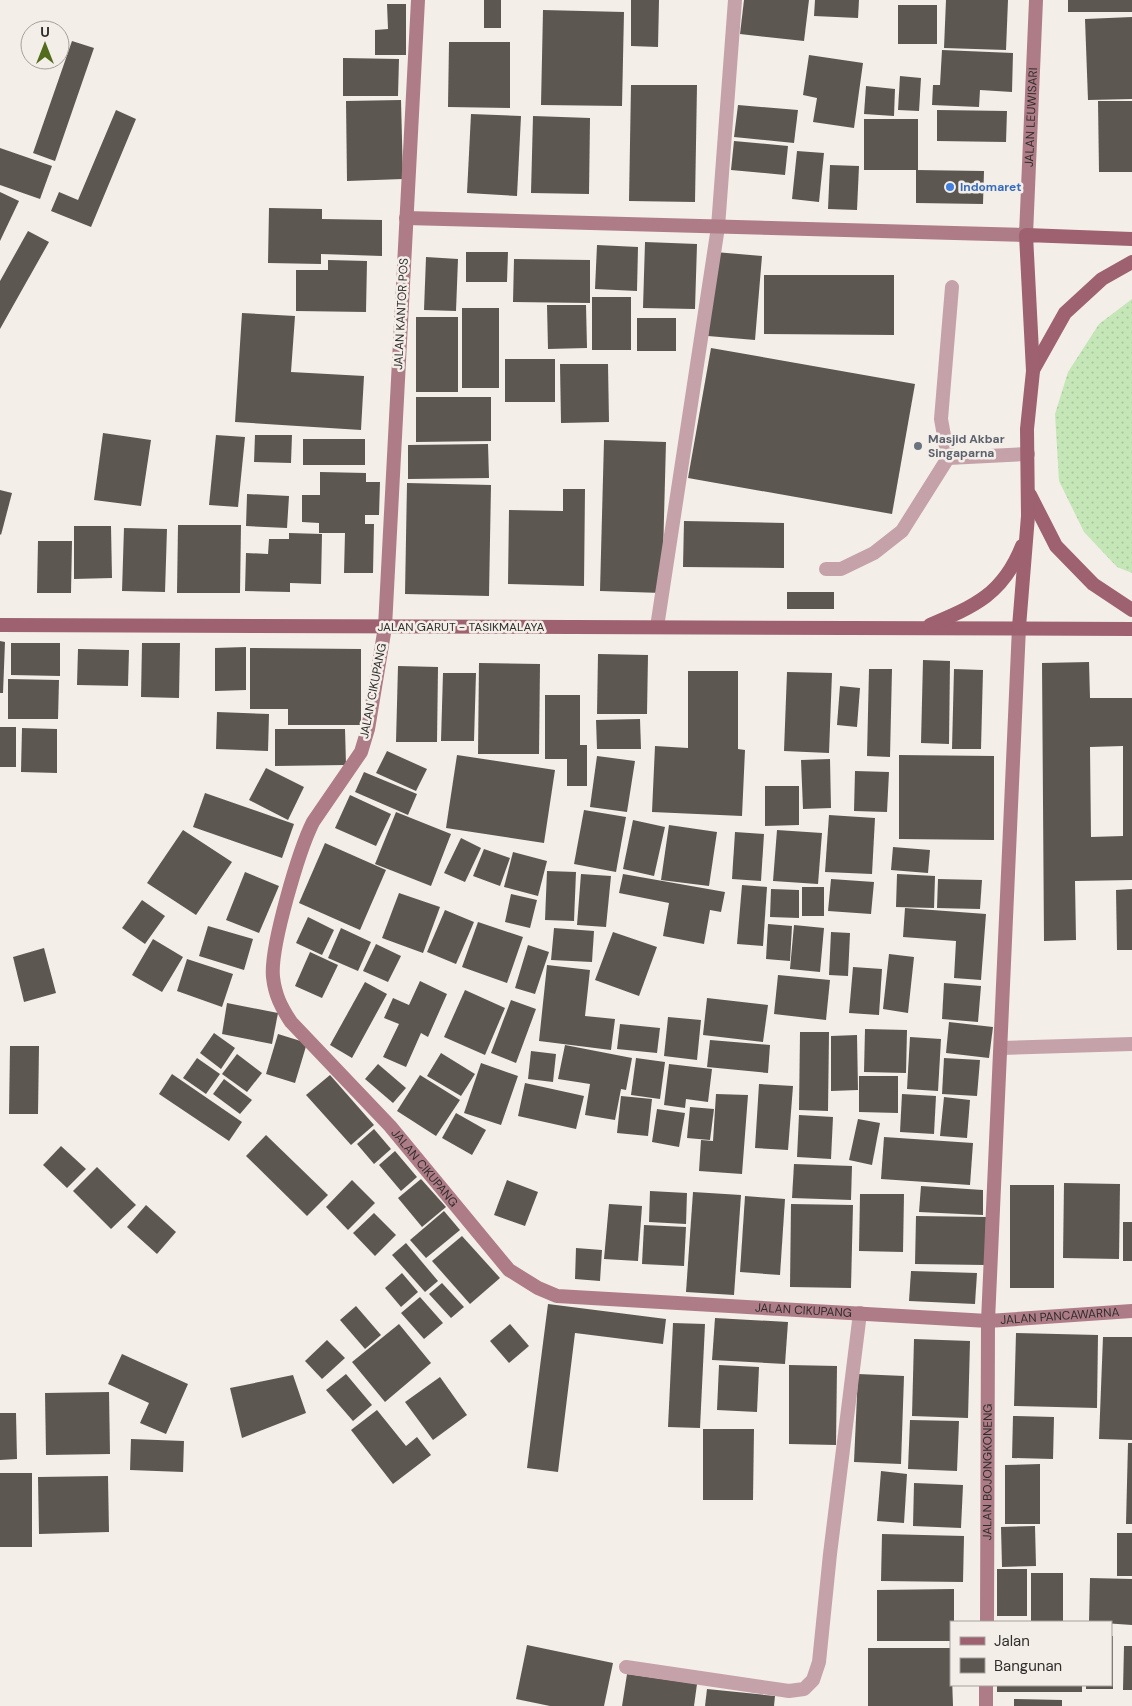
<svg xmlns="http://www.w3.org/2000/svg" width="1132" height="1706" viewBox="0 0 1132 1706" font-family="'DM Sans',sans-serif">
	<defs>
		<pattern id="grass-dots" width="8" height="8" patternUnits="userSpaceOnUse" patternTransform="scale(1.25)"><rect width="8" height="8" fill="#c5e7b8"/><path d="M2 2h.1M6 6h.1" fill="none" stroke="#aac69e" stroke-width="1.8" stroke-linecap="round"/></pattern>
	</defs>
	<rect width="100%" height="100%" fill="#f4eee8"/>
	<path fill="url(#grass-dots)" d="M1132 299V573L1117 567 1084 532 1059 481 1055 414 1068 372 1099 324Z"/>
	<g fill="#5d5752" fill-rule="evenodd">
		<rect x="484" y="0" width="17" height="28"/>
		<path d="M631 0H659L658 47 631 46Z"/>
		<path d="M744 0H809L804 41 740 34Z"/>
		<path d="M815 0H859L858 18 814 16Z"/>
		<path d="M946 0H1008L1006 50 944 48Z"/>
		<rect x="1068" y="0" width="64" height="12"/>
		<path d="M387 4H406V55H375V30L388 29Z"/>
		<rect x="898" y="5" width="39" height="39"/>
		<path d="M543 10 624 12 622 106 541 105Z"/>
		<path d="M1132 17V99L1088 100 1085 19Z"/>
		<path d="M72 41 94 48 55 161 33 153Z"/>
		<path d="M449 42H510V108L448 107Z"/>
		<path d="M942 50 1013 53 1012 92 980 90 979 107 932 105 933 85H940Z"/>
		<path d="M809 55 863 63 854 128 813 122 817 98 803 95Z"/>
		<path d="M343 58 399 59 398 96H343Z"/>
		<path d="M900 76 921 78 919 111 898 110Z"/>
		<path d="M631 85H697L695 202 629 201Z"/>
		<path d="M866 86 895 89 894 116 864 114Z"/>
		<path d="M401 100 403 179 347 181 346 101Z"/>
		<path d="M1098 101H1132V172H1099Z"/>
		<path d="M738 105 798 110 794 143 734 137Z"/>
		<path d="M116 110 136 119 91 227 51 211 59 192 78 200Z"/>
		<path d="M937 110 1007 111 1006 142 937 141Z"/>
		<path d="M471 114 521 116 517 196 467 193Z"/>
		<path d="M533 116 590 118 589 194 531 193Z"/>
		<rect x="864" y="119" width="54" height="51"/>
		<path d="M734 141 788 146 785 175 731 170Z"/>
		<path d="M0 148 52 166 40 199 0 185Z"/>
		<path d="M797 151 824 153 819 202 792 199Z"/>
		<path d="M830 165 859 166 857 210 828 209Z"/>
		<path d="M916 170 984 171 983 204 916 203Z"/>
		<path d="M0 192 19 201 0 241Z"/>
		<path d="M269 208 322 209V219L382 220V256L321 254V264L268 263Z"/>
		<path d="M28 231 49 242 0 329V281Z"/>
		<path d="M645 242 697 244 695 309 643 308Z"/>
		<path d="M597 245 638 247 637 291 595 289Z"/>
		<path d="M466 252H508L507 282H466Z"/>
		<path d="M715 252 762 256 755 340 708 336Z"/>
		<path d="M426 257 458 259 456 311 424 310Z"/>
		<path d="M514 259 590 260V303L513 302Z"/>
		<path d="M328 260 367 261 366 312 296 311V270H328Z"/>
		<path d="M764 275H894V335L764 334Z"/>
		<rect x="592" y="297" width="39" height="53"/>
		<path d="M547 305H586L587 348 548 349Z"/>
		<rect x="462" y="308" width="37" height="80"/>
		<path d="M242 313 295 316 291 372 364 376 361 430 235 422Z"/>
		<rect x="416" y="317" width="42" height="75"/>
		<rect x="637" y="318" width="39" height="33"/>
		<path d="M711 348 915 384 892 514 688 478Z"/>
		<rect x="505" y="359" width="50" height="43"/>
		<path d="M560 364H608L609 422 561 423Z"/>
		<path d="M416 397H491V441L416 442Z"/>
		<path d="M103 433 151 440 141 506 94 500Z"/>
		<path d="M216 435 245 437 238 507 209 505Z"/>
		<path d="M255 435H292L291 463 254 462Z"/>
		<rect x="303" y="439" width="62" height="26"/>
		<path d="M604 440 666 442 662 593 600 591Z"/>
		<path d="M488 444 489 478 408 479V445Z"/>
		<path d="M320 472 366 473V482H380L379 515H365V524H374L373 573H344L345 533H319V523L302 522V495H320Z"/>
		<path d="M407 483 491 485 489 596 405 594Z"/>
		<path d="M563 489H585L584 586 508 584 509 510 563 511Z"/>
		<path d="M0 490 12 493 1 535 0 534Z"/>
		<path d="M247 494 289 496 287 528 246 526Z"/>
		<path d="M684 521 784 523V568L683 567Z"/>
		<path d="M178 525H241L240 593H177Z"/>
		<path d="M74 526H111L112 578 74 579Z"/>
		<path d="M124 528 167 529 165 592 122 591Z"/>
		<path d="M289 533 322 534 321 584 290 583V592L245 591 246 553 268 554 269 539H289Z"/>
		<path d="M38 541H72L71 593H37Z"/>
		<rect x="787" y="592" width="47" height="17"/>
		<path d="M0 641 5 642 3 693H0Z"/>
		<path d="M11 643H60V676L11 675Z"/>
		<path d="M142 643H180L179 698 141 697Z"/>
		<path d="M246 647V690L215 691V648Z"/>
		<path d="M250 648 361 649V725H288V709H250Z"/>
		<path d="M78 649 129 650 128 686 77 685Z"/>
		<path d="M598 654 648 655 647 714H597Z"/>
		<path d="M923 660 950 661 949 744 921 743Z"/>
		<path d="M1089 662 1090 698H1132V880L1075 881 1076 940 1044 941 1042 663ZM1123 746V836L1091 837 1090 747Z"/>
		<path d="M479 663 540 664 539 754H478Z"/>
		<path d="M398 666 438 667 437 742H396Z"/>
		<path d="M869 669H892L890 757 867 756Z"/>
		<path d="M954 669 983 670 981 749H952Z"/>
		<path d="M688 671H738V749L745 750 742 816 652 812 655 746 688 748Z"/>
		<path d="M787 672 832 673 829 753 784 751Z"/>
		<path d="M443 673H476L474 741H441Z"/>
		<path d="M8 679 59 680 58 719H8Z"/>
		<path d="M840 686 860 688 857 727 837 725Z"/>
		<path d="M545 695H580V745H587V786H567V759H545Z"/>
		<path d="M217 712 269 714 268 751 216 749Z"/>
		<path d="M640 719 641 749H597L596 720Z"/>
		<rect x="0" y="727" width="16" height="40"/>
		<path d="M22 728 57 729V773L21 772Z"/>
		<path d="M275 729H345L346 765 275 766Z"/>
		<path d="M387 751 427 769 416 791 376 773Z"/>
		<path d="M457 755 555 770 544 843 446 828Z"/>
		<path d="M899 755 994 756V840L899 839Z"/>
		<path d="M597 756 635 761 627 812 590 807Z"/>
		<path d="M830 759 831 808 803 809 801 760Z"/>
		<path d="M266 768 304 787 288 820 249 800Z"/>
		<path d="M855 771 889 772 887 812 854 811Z"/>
		<path d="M364 772 417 794 408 815 355 792Z"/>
		<path d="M765 786H799V825L765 826Z"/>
		<path d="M205 793 294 824 282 858 193 827Z"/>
		<path d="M350 795 391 814 376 846 335 828Z"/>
		<path d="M584 810 626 817 616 872 574 864Z"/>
		<path d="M396 812 451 834 431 886 375 864Z"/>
		<path d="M829 815 875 818 872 874 825 872Z"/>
		<path d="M633 820 665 827 654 876 623 869Z"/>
		<path d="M669 825 717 832 709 886 661 880Z"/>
		<path d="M183 830 232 862 196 915 147 883Z"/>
		<path d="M777 830 822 833 818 884 773 881Z"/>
		<path d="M735 832 764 834 761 881 732 879Z"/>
		<path d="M461 838 481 848 465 882 444 873Z"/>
		<path d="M325 843 386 870 360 930 299 903Z"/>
		<path d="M893 847 930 850 928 873 891 870Z"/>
		<path d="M484 849 510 858 500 886 473 876Z"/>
		<path d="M513 852 547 861 538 896 504 887Z"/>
		<path d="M547 871 576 872 574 921 545 920Z"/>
		<path d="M245 872 279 886 259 933 226 920Z"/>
		<path d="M581 874 611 876 606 927 577 925Z"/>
		<path d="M623 874 725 892 721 912 710 910 704 944 663 936 669 903 619 893Z"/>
		<path d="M897 874 935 876 934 908 896 907Z"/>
		<path d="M831 879 874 882 871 914 828 911Z"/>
		<path d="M938 879 982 880 980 909 937 908Z"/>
		<path d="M742 885 767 887 763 946 737 944Z"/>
		<rect x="802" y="887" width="22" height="29"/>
		<path d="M771 889 799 890V918L770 917Z"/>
		<path d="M1132 889V950H1117L1116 890Z"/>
		<path d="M399 893 440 907 423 953 382 938Z"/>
		<path d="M511 894 537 900 530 928 505 922Z"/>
		<path d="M142 900 165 916 145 944 122 928Z"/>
		<path d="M905 908 986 914 981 980 954 978 956 941 903 937Z"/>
		<path d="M445 910 474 922 456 964 427 952Z"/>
		<path d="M308 917 334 930 322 955 296 943Z"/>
		<path d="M478 922 523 937 507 983 462 967Z"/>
		<path d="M768 924 792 926 790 961 766 959Z"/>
		<path d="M794 925 824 928 820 972 790 969Z"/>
		<path d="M208 926 253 939 244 970 199 956Z"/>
		<path d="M341 928 371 942 358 971 328 958Z"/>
		<path d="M554 928 594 931 592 962 551 960Z"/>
		<path d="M613 932 657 947 639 996 595 980Z"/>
		<path d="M831 932 850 933 848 976 829 975Z"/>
		<path d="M153 939 183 957 162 992 132 975Z"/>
		<path d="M376 944 401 956 388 982 363 971Z"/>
		<path d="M528 945 549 952 535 994 515 988Z"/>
		<path d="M44 948 56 993 24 1002 13 957Z"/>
		<path d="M310 952 338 965 322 998 295 986Z"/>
		<path d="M889 954 914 957 908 1013 883 1009Z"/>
		<path d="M187 959 233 974 222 1007 177 991Z"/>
		<path d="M547 965 590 970 585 1016 615 1019 611 1050 539 1041Z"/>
		<path d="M853 967 882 969 879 1015 849 1013Z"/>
		<path d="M778 975 830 980 826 1020 774 1014Z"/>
		<path d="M420 981 447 994 428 1037 421 1033 406 1067 383 1057 399 1024 384 1018 393 998 409 1005Z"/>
		<path d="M365 982 387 994 352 1058 330 1045Z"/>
		<path d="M944 983 981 986 978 1022 942 1019Z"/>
		<path d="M465 990 505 1008 485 1055 444 1037Z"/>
		<path d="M707 998 768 1005 763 1042 703 1035Z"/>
		<path d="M511 1000 536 1009 516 1063 491 1053Z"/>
		<path d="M227 1003 278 1013 272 1044 222 1034Z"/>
		<path d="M668 1017 701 1020 697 1060 664 1056Z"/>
		<path d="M949 1022 993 1027 989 1058 946 1053Z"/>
		<path d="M620 1024 660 1028 657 1053 617 1049Z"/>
		<path d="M865 1029 907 1030 906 1073 864 1072Z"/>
		<path d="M800 1032H829L828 1111 799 1110Z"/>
		<path d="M214 1033 235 1048 221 1069 200 1053Z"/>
		<path d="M278 1034 307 1043 295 1083 266 1074Z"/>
		<path d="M857 1035 858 1090 831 1091V1036Z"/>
		<path d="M910 1037 941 1039 938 1091 907 1089Z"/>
		<path d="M710 1040 770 1045 768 1073 707 1067Z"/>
		<path d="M565 1045 632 1058 626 1090 621 1089 615 1120 585 1115 590 1084 558 1079Z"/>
		<path d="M10 1046H39L38 1114H9Z"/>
		<path d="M531 1051 556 1054 553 1082 528 1079Z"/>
		<path d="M441 1053 475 1074 461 1096 427 1076Z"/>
		<path d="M237 1054 262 1073 247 1092 222 1074Z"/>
		<path d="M197 1058 220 1074 206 1094 183 1078Z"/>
		<path d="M636 1058 665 1062 660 1099 631 1095Z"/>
		<path d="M944 1058 980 1060 977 1096 942 1094Z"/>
		<path d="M481 1063 518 1076 501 1125 464 1113Z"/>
		<path d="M378 1064 406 1088 393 1103 365 1079Z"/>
		<path d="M669 1064 712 1069 708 1102 686 1099 685 1108 664 1105Z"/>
		<path d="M172 1074 242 1122 229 1141 159 1094Z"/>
		<path d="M330 1075 374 1125 351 1145 306 1095Z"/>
		<path d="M420 1075 460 1100 436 1136 397 1111Z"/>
		<path d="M859 1076H898V1113L859 1112Z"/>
		<path d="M224 1079 252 1100 240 1114 213 1094Z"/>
		<path d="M525 1083 584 1096 576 1129 518 1116Z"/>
		<path d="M759 1084 793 1086 788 1150 755 1148Z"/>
		<path d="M716 1094 748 1095 742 1174 699 1171 701 1140 713 1141Z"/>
		<path d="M902 1094 936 1096 934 1134 900 1132Z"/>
		<path d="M621 1096 652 1099 648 1136 617 1133Z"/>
		<path d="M944 1097 970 1100 967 1138 940 1136Z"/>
		<path d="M690 1107 714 1109 710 1140 687 1138Z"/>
		<path d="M657 1109 685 1113 679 1147 652 1142Z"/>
		<path d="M456 1113 486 1130 472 1155 442 1138Z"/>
		<path d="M799 1115 833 1117 831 1159 797 1157Z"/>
		<path d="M858 1119 880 1123 872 1165 849 1160Z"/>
		<path d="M374 1129 391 1149 374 1164 357 1144Z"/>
		<path d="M266 1135 328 1195 307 1216 246 1156Z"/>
		<path d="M884 1137 973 1143 970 1185 881 1179Z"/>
		<path d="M61 1146 86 1169 67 1188 43 1165Z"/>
		<path d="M395 1151 417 1177 401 1191 379 1165Z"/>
		<path d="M794 1164 852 1166 851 1200 792 1198Z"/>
		<path d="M97 1167 136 1205 111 1229 73 1191Z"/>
		<path d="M421 1179 446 1207 422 1227 398 1198Z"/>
		<path d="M352 1180 375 1203 348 1230 326 1207Z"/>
		<path d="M507 1180 538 1192 525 1226 494 1215Z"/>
		<path d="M1064 1183 1120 1184 1119 1259 1063 1258Z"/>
		<rect x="1010" y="1185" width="44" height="103"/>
		<path d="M921 1186 983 1190V1215L919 1212Z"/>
		<path d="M650 1191 687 1193 686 1224 649 1222Z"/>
		<path d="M693 1192 741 1195 734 1295 686 1292Z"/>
		<path d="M860 1194H904L903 1252 859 1251Z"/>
		<path d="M745 1196 785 1199 780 1275 740 1272Z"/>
		<path d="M609 1204 642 1206 638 1261 604 1259Z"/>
		<path d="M791 1204 853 1205 851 1288 790 1287Z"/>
		<path d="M146 1205 176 1232 157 1254 127 1227Z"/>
		<path d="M444 1211 460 1230 426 1258 410 1240Z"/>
		<path d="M374 1213 396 1235 375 1256 353 1233Z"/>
		<path d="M916 1216 986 1217 985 1265 915 1264Z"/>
		<rect x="1123" y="1222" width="9" height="39"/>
		<path d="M644 1225 686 1227 684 1266 642 1264Z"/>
		<path d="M462 1236 500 1278 470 1304 432 1261Z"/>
		<path d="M406 1243 438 1281 425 1292 392 1255Z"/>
		<path d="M576 1248 602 1250 600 1281 575 1279Z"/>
		<path d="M911 1271 977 1273 975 1304 909 1301Z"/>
		<path d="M402 1273 418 1292 401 1307 385 1288Z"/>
		<path d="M442 1283 464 1307 451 1318 429 1294Z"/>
		<path d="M420 1297 443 1323 424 1339 401 1313Z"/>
		<path d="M548 1304 666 1319 663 1344 575 1333 558 1472 527 1468Z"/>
		<path d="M356 1306 381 1335 365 1349 340 1320Z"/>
		<path d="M715 1318 788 1322 785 1364 712 1360Z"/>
		<path d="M673 1323 705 1324 700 1428 668 1427Z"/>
		<path d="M399 1324 431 1363 385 1402 352 1362Z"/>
		<path d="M510 1324 529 1346 509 1363 490 1341Z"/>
		<path d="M1016 1333 1098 1335 1097 1408 1014 1406Z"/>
		<path d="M1103 1337H1132V1440L1099 1439Z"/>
		<path d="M914 1339 970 1341 968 1418 912 1416Z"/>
		<path d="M327 1340 345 1358 322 1379 305 1361Z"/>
		<path d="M122 1354 188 1384 166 1434 140 1423 149 1403 108 1384Z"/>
		<path d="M719 1365 759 1367 757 1412 717 1410Z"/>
		<path d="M789 1365 837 1366 836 1445 789 1444Z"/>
		<path d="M346 1374 372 1405 353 1421 326 1390Z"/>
		<path d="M858 1374 904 1376 901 1464 854 1462Z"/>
		<path d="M293 1375 306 1413 242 1438 230 1388Z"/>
		<path d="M440 1377 467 1415 433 1440 405 1402Z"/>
		<path d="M109 1392 110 1454 46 1455 45 1393Z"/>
		<path d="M377 1410 406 1446 417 1437 431 1455 393 1484 351 1430Z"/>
		<path d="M0 1413H16L17 1459 0 1460Z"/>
		<path d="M1013 1416 1054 1417 1053 1459 1012 1458Z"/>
		<path d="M910 1420 959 1421 957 1471 908 1469Z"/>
		<path d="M703 1429H754L753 1500H703Z"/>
		<path d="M131 1439 184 1441 183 1472 130 1470Z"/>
		<path d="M1128 1443H1132V1524H1126Z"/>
		<path d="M1040 1464V1524H1005V1465Z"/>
		<path d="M881 1471 907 1474 904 1523 877 1521Z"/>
		<rect x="0" y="1473" width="32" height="74"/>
		<path d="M108 1476 109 1532 39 1534 38 1477Z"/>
		<path d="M914 1483 963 1485 961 1528 913 1526Z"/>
		<path d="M1035 1526 1036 1566 1002 1567 1001 1527Z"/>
		<rect x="1117" y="1533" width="15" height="43"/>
		<path d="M882 1534 964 1536 963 1582 881 1581Z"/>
		<rect x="997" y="1569" width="30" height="47"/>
		<rect x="1031" y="1573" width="32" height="48"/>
		<path d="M1090 1578 1132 1579V1625L1089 1622Z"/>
		<path d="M954 1589V1622H951V1641H877V1590Z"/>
		<path d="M1111 1636H1113V1689H1086V1685H1111Z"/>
		<path d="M527 1645 613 1663 604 1706H550L516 1699Z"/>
		<path d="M1124 1646H1132V1690H1123Z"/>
		<path d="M868 1648H951L953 1706H868Z"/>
		<path d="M627 1674 697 1684 694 1706H622Z"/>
		<rect x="997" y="1685" width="85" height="7"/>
		<path d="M707 1689 775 1696 774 1706H705Z"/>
		<path d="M1014 1699 1062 1700V1706H1014Z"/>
	</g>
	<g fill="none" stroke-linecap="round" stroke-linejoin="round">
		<g stroke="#c5a2a9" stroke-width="14">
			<path d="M952 287 941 419 948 458 1028 454"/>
			<path d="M826 569H841L874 553 902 531 948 458"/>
			<path d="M1001 1048 1132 1044"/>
		</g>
		<g stroke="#c5a2a9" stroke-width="14">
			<path d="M657 627 718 227 735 0"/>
			<path d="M626 1667 789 1691 804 1689 813 1680 819 1662 830 1554 860 1313"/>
		</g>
		<g stroke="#ae7c87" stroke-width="14">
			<path id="s1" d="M418 0 385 627 368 729 361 752 313 822C299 850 270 947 273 977 275 995 281 1007 291 1022L390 1126 509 1270 538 1288 557 1296 988 1321 1132 1311"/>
			<path id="s2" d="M406 218 1026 235 1036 0"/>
			<path id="s3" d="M987 1622 988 1321 1019 627"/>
			<path d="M986 1706V1685"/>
		</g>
		<g stroke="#9d616f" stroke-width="14">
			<path d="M1033 370 1065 313 1102 279 1132 262"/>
			<path d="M1030 495 1056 546 1093 584 1132 610"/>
			<path d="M0 625 1132 629"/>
			<path d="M930 625C975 606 1003 594 1022 546"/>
			<path d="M1019 627 1028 516 1027 429 1033 371 1026 235 1132 239"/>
		</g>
	</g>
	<circle fill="#3f7fe0" stroke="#f4eee8" stroke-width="2" cx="950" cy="187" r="5"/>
	<circle fill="#6b7280" stroke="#f4eee8" stroke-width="2" cx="918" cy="446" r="5"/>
	<g text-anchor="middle" stroke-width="5" stroke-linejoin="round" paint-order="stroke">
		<g font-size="12" fill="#302e2c" stroke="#f4eee8">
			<text dy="4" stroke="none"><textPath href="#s2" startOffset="738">JALAN LEUWISARI</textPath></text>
			<text transform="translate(401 314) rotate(-87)" y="4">JALAN KANTOR POS</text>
			<text x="461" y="631">JALAN GARUT - TASIKMALAYA</text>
			<text transform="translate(373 691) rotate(-79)" y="4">JALAN CIKUPANG</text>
			<text dy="4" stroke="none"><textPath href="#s1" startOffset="1248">JALAN CIKUPANG</textPath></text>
			<text dy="4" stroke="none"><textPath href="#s1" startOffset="1682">JALAN CIKUPANG</textPath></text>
			<text dy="4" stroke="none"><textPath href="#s1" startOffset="1939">JALAN PANCAWARNA</textPath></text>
			<text dy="4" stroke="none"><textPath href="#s3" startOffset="150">JALAN BOJONGKONENG</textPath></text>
		</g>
		<g font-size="12" font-weight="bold" fill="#366cbe" stroke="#f4eee8" text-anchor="start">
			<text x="960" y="191">Indomaret</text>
		</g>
		<g font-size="12" font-weight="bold" fill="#5b616d" stroke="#f4eee8" text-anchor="start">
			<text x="928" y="443">Masjid Akbar<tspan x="928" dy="14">Singaparna</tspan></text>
		</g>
	</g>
	<rect x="950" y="1621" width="162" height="65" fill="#f4eee8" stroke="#a6a19d"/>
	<rect x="960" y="1637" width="25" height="8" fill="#9d616f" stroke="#a6a19d"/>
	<text x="994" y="1646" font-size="15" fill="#302e2c">Jalan</text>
	<rect x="960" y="1658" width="25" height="15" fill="#5d5752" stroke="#a6a19d"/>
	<text x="994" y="1671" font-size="15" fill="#302e2c">Bangunan</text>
	<g transform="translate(45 45)"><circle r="24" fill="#f4eee8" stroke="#a6a19d"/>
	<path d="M0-4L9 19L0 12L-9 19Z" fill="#526b1d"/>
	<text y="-8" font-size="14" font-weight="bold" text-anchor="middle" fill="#302e2c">U</text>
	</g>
</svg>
